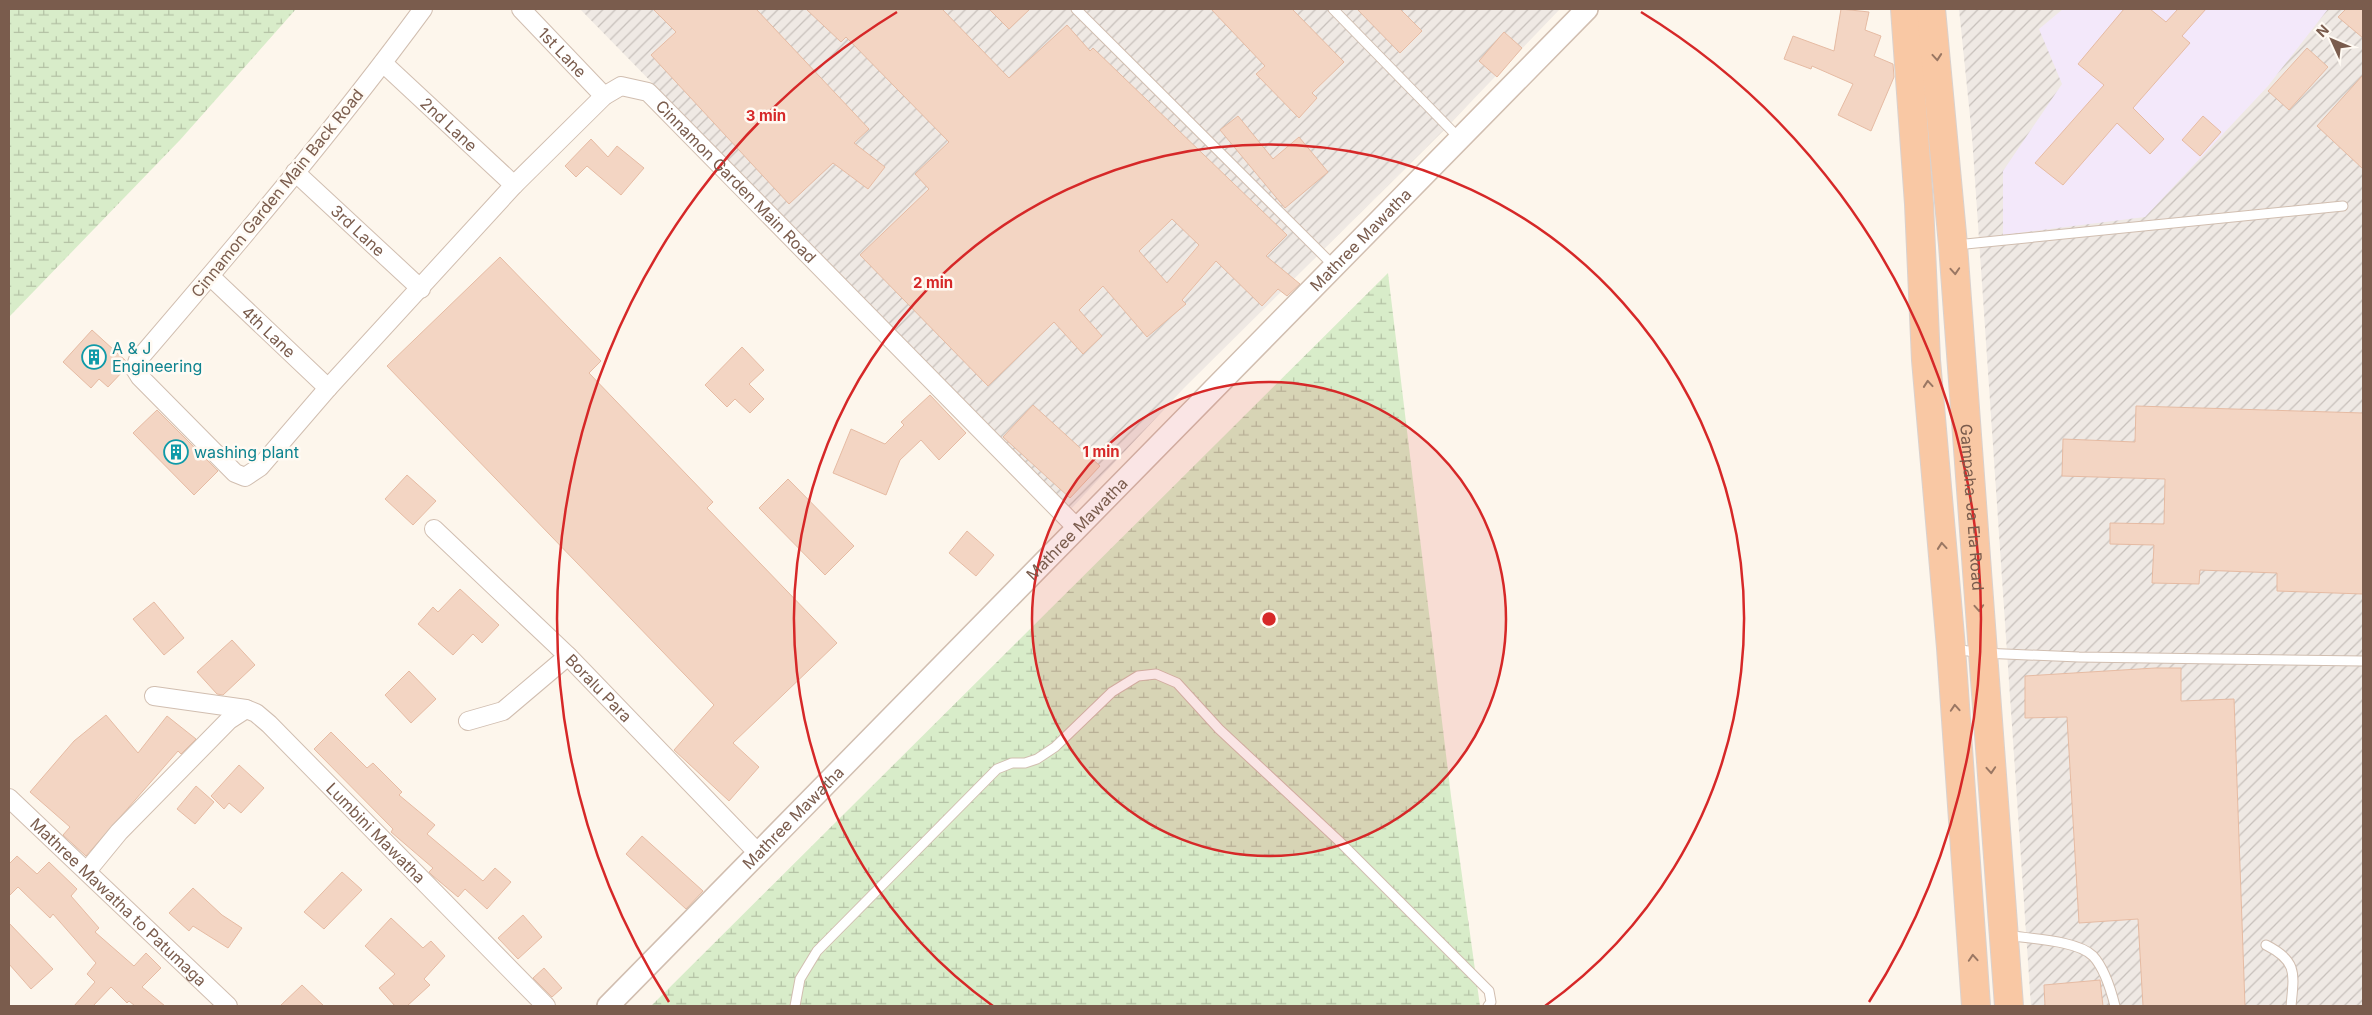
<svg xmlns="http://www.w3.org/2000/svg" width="2372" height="1015" viewBox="0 0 2372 1015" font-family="Inter,sans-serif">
	<defs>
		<pattern id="industrial-furrows" width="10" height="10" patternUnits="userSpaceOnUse" patternTransform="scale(1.25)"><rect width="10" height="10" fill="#efe9e4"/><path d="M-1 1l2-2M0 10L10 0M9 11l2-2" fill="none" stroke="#c7c0bb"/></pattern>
		<pattern id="wetland-marsh" width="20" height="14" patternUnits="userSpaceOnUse" patternTransform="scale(1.25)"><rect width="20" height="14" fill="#d8ecc9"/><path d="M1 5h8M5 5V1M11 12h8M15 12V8" fill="none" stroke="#b4c2a5"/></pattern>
	</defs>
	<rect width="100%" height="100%" fill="#fdf6ec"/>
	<g fill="url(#industrial-furrows)">
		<path d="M580 9H1560L1443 131 1184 388 1070 510Z"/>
		<path d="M1959 9H2363V1006H2031L1972 136Z"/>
	</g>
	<path fill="#f3e8fa" d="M2063 9H2328L2268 86 2145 217 2003 235V171L2062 84 2039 29Z"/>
	<g fill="url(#wetland-marsh)">
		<path d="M9 9H296L180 140 9 317Z"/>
		<path d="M1388 273 1451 796 1480 1006H651Z"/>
	</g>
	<g fill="#f3d5c3" stroke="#e6bba3" fill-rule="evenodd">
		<path d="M653 9H756L869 129 854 143 885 167 868 189 833 163 789 204 651 55 676 32Z"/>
		<path d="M806 9H942L1009 78 1067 25 1090 51 1093 48 1287 235 1266 256 1300 284 1287 296 1278 289 1262 306 1216 261 1182 300 1186 304 1147 337 1103 286 1079 310 1102 336 1083 354 1054 322 988 386 860 255 929 189 915 174 949 142 846 37 841 42ZM1172 219 1199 245 1167 283 1139 251Z"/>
		<path d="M989 9H1030L1009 29Z"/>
		<path d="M1211 9H1292L1344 62 1312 93 1317 98 1299 118 1256 74 1265 66Z"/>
		<path d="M1357 9H1400L1422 31 1400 53Z"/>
		<path d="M1841 9 1869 12 1865 30 1881 36 1874 56 1893 64 1894 77 1871 131 1838 115 1853 84 1812 66 1811 69 1784 59 1793 36 1834 51Z"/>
		<path d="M2124 9H2150L2166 22 2178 9H2206L2182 36 2190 43 2133 108 2164 139 2150 154 2117 123 2063 185 2035 163 2104 85 2078 64Z"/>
		<path d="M2346 9H2363V38L2338 17Z"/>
		<path d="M1504 32 1522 48 1497 77 1479 61Z"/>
		<path d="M2307 48 2328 67 2289 110 2268 91Z"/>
		<path d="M2363 75V169L2317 126Z"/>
		<path d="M1238 116 1273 159 1299 137 1328 172 1285 208 1220 130Z"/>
		<path d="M2203 116 2221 132 2200 156 2182 140Z"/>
		<path d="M591 139 608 157 617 146 644 168 621 195 587 166 576 177 565 166Z"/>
		<path d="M500 257 601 361 589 373 713 502 707 508 837 643 733 743 759 767 729 801 674 750 714 705 387 366Z"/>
		<path d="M92 330 126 361 125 369 108 387 99 379 91 388 63 362Z"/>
		<path d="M742 347 764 370 749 384 764 399 750 413 735 399 727 407 705 385Z"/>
		<path d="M930 395 966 433 939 460 921 440 900 460 886 495 833 473 851 429 885 444 904 425 901 422Z"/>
		<path d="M1033 405 1100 466 1070 498 1003 437Z"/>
		<path d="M2136 406 2363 413V594L2277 591V573L2200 570 2199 584 2152 583 2154 545 2110 544V523L2164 524 2165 479 2062 476 2063 439 2135 442Z"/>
		<path d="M157 410 218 471 194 495 133 433Z"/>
		<path d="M407 475 436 501 413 525 385 499Z"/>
		<path d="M788 479 854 546 825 575 759 508Z"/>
		<path d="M967 531 994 555 976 576 949 553Z"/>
		<path d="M460 589 499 625 482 643 473 634 453 655 418 624 433 607 438 612Z"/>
		<path d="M154 602 184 638 164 655 133 619Z"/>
		<path d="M232 640 255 665 223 695 217 694 197 672Z"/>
		<path d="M2155 668H2181V701L2234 699 2245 1006H2143L2138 919 2079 923 2067 717 2025 718V676Z"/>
		<path d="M409 671 436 699 411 723 385 695Z"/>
		<path d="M106 715 138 753 167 716 196 739 181 754 178 751 86 856 63 835 70 827 30 792 74 741Z"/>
		<path d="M331 732 367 768 373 763 402 792 399 795 435 825 427 834 483 881 495 868 511 882 487 909 465 889 458 897 433 876 429 872 433 868 391 832 393 829 314 749Z"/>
		<path d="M239 765 264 788 241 813 229 803 224 809 211 796Z"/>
		<path d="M196 786 214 802 195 824 177 809Z"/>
		<path d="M642 836 703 891 686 909 626 854Z"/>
		<path d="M17 856 37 874 49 862 77 889 71 896 99 928 95 932 134 966 146 953 161 968 142 987 165 1006H135L129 1001 127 1003 111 987 93 1006H74L95 982 87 974 96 963 53 914 50 918 18 887 9 896V864Z"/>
		<path d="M342 872 362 890 324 929 304 912Z"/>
		<path d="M193 888 222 915 242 928 228 948 193 926 189 931 169 913Z"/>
		<path d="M523 915 542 937 518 959 498 938Z"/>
		<path d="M391 918 423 948 431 941 445 956 424 979 430 985 407 1006H395L379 988 395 974 365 946Z"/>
		<path d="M9 923 53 969 31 989 9 964Z"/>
		<path d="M544 968 562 988 552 997 533 978Z"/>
		<path d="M2100 980 2103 1006H2045L2044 985Z"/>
		<path d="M302 985 324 1006H280Z"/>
	</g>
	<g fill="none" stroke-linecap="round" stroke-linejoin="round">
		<g stroke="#d1beb0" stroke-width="11">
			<g id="service">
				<path d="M1076 9 1334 266"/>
				<path d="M1333 9 1459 138"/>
				<path d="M1956 245 2343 206"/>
				<path d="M1954 649 1982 653 2079 657 2363 661"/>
				<path d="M2006 935C2029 939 2077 940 2093 956 2105 969 2111 990 2115 1006"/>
				<path d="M2266 945C2298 961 2294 974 2291 1006"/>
				<path d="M795 1006 800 979 817 951 997 769 1012 763H1025L1037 759 1055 747 1112 692 1138 676 1156 674 1177 683 1219 729 1339 841 1489 991 1491 1002 1488 1006"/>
			</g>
		</g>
		<g stroke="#d1beb0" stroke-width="20">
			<g id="minor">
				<path id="s1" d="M423 9C334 130 236 246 138 360L135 369 140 377 235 473 245 477 260 467 328 388 514 185 604 96 621 86 648 92 654 98 1077 528"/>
				<path id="s2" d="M521 9 604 96"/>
				<path id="s3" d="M383 63 514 185"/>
				<path id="s4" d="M295 172 421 289"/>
				<path id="s5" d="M210 276 328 388"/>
				<path id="s6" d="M434 529 568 656 758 853"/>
				<path d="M154 696 246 709"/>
				<path d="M468 721 503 711 568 656"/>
				<path id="s7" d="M9 798 228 1006"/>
				<path id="s8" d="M87 871 119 832 229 720 246 709 256 713 269 724 546 1006"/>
			</g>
		</g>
		<g stroke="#d1beb0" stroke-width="24">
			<g id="tertiary">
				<path id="s9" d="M608 1006 1587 9"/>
			</g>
		</g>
		<g stroke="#dad1cd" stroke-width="30">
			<g id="trunk">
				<path d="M1905 9 1919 204 1926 360 1951 648 1976 1006"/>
				<path id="s10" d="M1931 9 1953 245 2009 1006"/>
			</g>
		</g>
		<use href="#service" stroke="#fff" stroke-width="9"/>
		<use href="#minor" stroke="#fff" stroke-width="18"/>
		<use href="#tertiary" stroke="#fff" stroke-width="21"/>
		<use href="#trunk" stroke="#f9c8a4" stroke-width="28"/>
	</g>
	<defs><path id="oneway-chevron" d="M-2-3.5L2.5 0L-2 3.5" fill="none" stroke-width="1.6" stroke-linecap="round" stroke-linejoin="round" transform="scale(1.25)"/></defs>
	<g stroke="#9a7763">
		<use href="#oneway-chevron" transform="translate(1937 57) rotate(85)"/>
		<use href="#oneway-chevron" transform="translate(1955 271) rotate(86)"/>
		<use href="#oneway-chevron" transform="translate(1928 384) rotate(-95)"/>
		<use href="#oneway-chevron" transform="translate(1942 546) rotate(-95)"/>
		<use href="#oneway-chevron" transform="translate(1979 608) rotate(86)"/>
		<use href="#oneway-chevron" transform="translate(1955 708) rotate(-94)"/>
		<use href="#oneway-chevron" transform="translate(1991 770) rotate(86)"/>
		<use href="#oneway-chevron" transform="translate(1973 958) rotate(-94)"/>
	</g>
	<circle cx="1269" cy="619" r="237" fill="#d62828" fill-opacity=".12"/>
	<g fill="none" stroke="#d62828" stroke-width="2.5">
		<circle cx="1269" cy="619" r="237"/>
		<path d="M993 1006A475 475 0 1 1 1545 1006"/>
		<path d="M669 1002A712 712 0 0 1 897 12M1641 12A712 712 0 0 1 1869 1002"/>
	</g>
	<defs>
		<g id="building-ring" transform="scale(1.25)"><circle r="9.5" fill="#fffaf3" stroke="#0f9aa8" stroke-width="1.5"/><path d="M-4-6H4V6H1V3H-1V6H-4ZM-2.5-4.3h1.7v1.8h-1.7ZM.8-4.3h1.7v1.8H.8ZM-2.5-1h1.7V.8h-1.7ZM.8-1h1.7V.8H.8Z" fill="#0f9aa8"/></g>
	</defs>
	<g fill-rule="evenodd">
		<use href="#building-ring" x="94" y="357"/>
		<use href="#building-ring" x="176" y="452"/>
	</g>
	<g text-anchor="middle" stroke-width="5" stroke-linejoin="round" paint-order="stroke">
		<g font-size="16" fill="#7a5c4d" stroke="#fffaf3">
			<text dy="6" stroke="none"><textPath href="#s2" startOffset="60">1st Lane</textPath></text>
			<text dy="6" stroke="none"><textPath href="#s3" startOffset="90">2nd Lane</textPath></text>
			<text dy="6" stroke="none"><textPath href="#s1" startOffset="1314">Cinnamon Garden Main Road</textPath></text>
			<text transform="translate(277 193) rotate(-51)" y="6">Cinnamon Garden Main Back Road</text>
			<text dy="6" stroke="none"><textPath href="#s4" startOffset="86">3rd Lane</textPath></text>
			<text dy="6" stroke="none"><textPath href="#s9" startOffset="1074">Mathree Mawatha</textPath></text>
			<text dy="6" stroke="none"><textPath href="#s5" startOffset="81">4th Lane</textPath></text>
			<text dy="6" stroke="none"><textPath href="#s10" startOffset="500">Gampaha-Ja Ela Road</textPath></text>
			<text dy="6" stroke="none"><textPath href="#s9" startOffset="669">Mathree Mawatha</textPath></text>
			<text dy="6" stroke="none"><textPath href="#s6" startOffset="229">Boralu Para</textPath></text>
			<text dy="6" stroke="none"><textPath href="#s9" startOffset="264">Mathree Mawatha</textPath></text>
			<text dy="6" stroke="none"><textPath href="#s8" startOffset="408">Lumbini Mawatha</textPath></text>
			<text dy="6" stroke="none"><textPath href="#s7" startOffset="151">Mathree Mawatha to Patumaga</textPath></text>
		</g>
		<g font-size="16" fill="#0d838f" stroke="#fffaf3" text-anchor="start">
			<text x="112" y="354">A &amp; J<tspan x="112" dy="18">Engineering</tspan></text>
			<text x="194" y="458">washing plant</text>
		</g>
	</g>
	<circle cx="1269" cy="619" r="8" fill="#d62828" stroke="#fffaf3" stroke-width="2.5"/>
	<g font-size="15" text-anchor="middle" font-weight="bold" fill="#d62828" stroke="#fffaf3" stroke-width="5" stroke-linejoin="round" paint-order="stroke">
		<text x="766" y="121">3 min</text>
		<text x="933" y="288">2 min</text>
		<text x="1101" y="457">1 min</text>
	</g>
	<rect width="2372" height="1015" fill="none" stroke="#7a5c4d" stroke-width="20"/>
	<g transform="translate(2332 40) rotate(314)" stroke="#fffaf3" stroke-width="4" paint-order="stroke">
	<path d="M0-4L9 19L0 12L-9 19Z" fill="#7a5c4d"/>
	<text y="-8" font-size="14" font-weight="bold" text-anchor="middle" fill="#7a5c4d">N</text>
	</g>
</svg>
